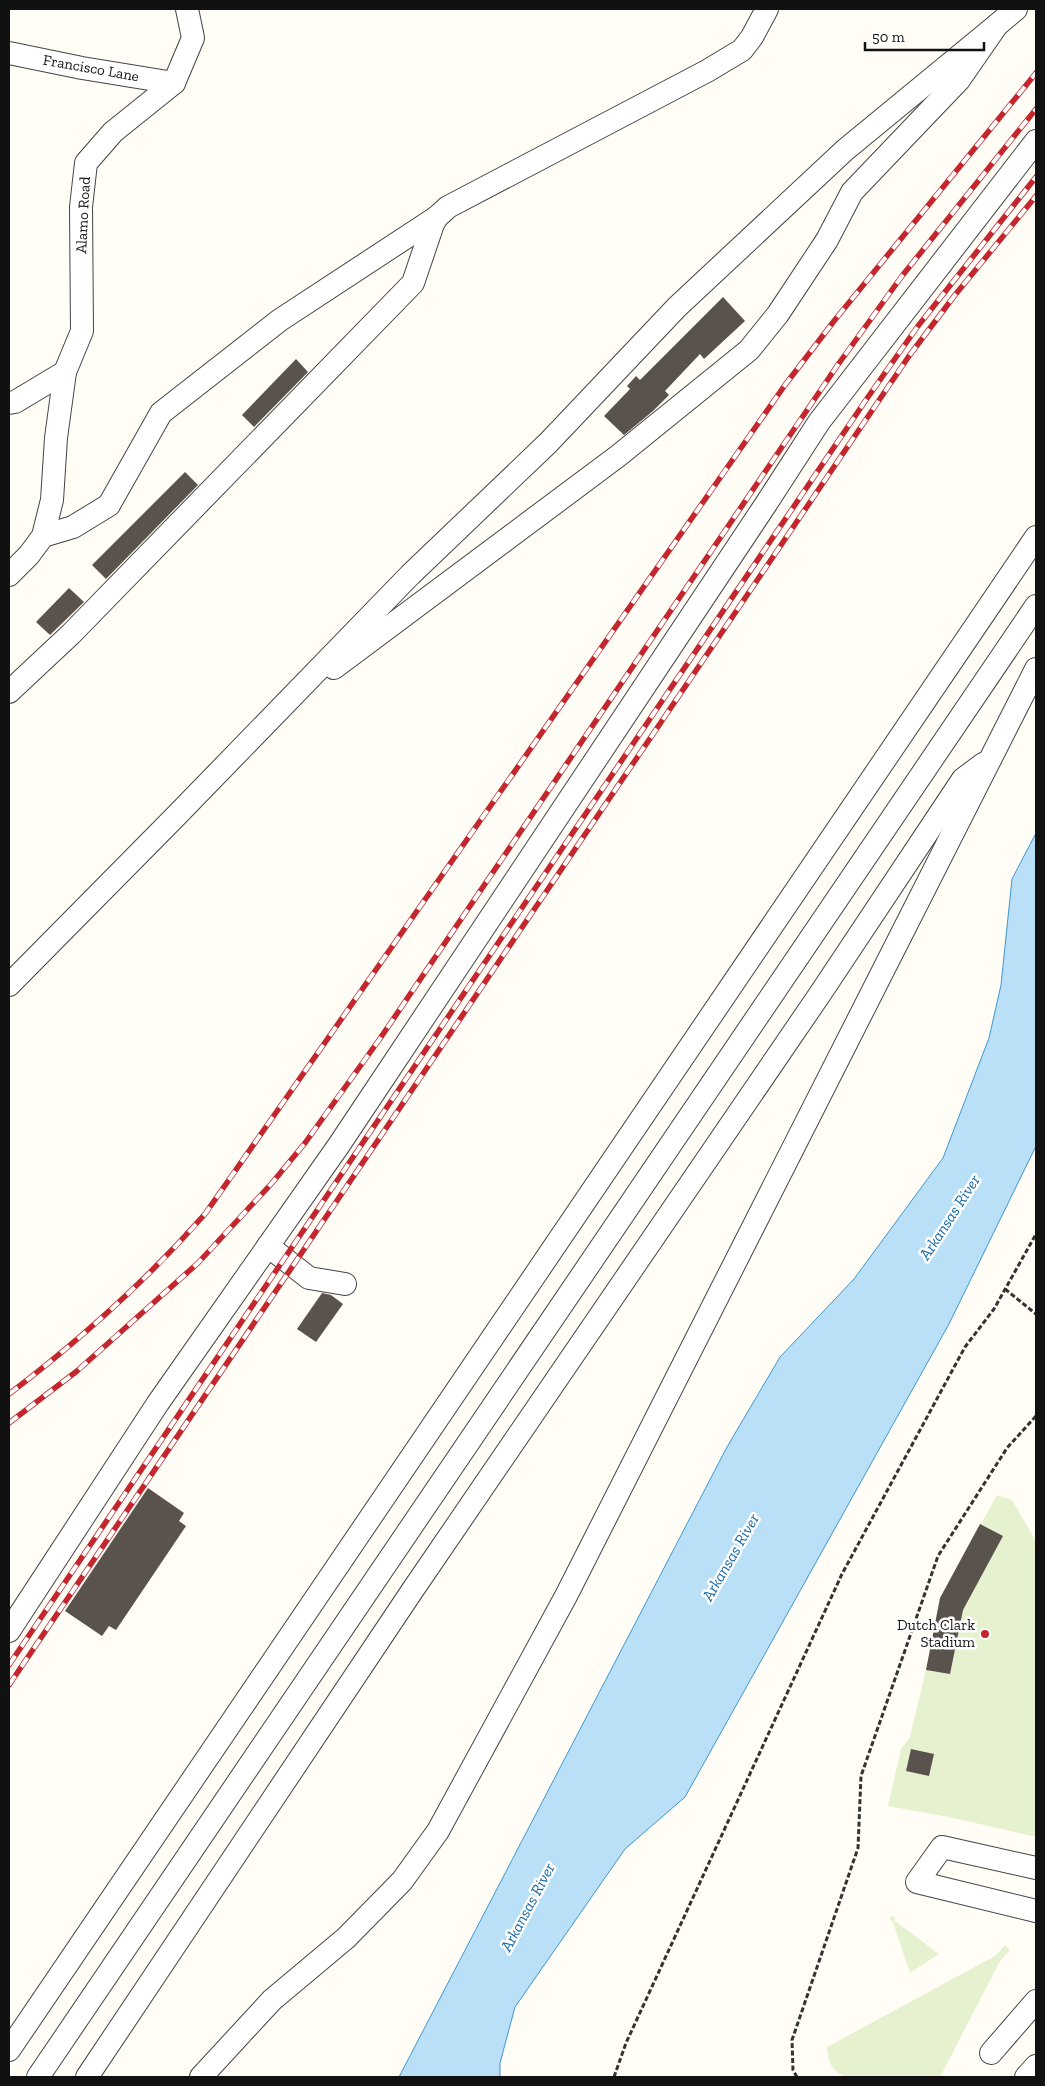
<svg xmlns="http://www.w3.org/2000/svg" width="1045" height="2086" viewBox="0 0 1045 2086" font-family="'Zilla Slab',serif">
	<rect width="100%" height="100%" fill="#fffdf5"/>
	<g fill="#e6f2cf">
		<path d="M997 1495 1012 1500 1036 1541V1837L949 1817 888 1806 901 1749 910 1737 926 1670 940 1598Z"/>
		<path d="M891 1916 895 1917V1921L939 1954 910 1973 893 1922 890 1920Z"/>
		<path d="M1005 1945 1010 1950 1000 1961 940 2077H847C831 2071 829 2064 827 2047L995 1956Z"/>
	</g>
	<path fill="#b9e0f7" stroke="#3f96cf" d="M1036 833V1146L949 1324 685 1797 625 1849 515 2007 500 2063V2077H399L727 1447 780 1357 854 1279 943 1158 989 1038 1001 985 1012 879Z"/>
	<g fill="#5a524d">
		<path d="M723 297 745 321 704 359 700 354 665 391 669 395 653 411 624 435 604 416 630 389 627 386 636 376 640 380Z"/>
		<path d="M296 359 308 372 254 427 242 415Z"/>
		<path d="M185 472 198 485 106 579 92 565Z"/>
		<path d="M69 588 84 602 50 635 36 622Z"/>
		<path d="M322 1293 331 1295 343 1304 316 1342 297 1329Z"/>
		<path d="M148 1488 184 1513 179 1521 186 1526 116 1630 109 1626 102 1636 65 1611Z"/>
		<path d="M980 1524 1003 1536 963 1610 950 1674 926 1670 940 1598Z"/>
		<path d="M911 1749 934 1754 929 1776 906 1771Z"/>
	</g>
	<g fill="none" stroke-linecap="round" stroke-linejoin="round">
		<g stroke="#444" stroke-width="24">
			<g id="minor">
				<path d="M9 53 82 68 174 83"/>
				<path d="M9 403 15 402 65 372"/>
				<path d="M43 536 73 527 109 505 161 413 280 320 437 217"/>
				<path d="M9 575 29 555 43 536 52 500 56 438 65 372 82 331 81 207 86 163 113 132 174 83 193 38 187 9"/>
				<path d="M334 668 618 456 749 350 778 314 827 240 852 192 959 80 997 25 1016 9"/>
				<path d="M9 692 71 634 413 283 433 224 437 217 448 207 707 71 742 50 752 37 767 9"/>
				<path d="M9 985 177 815 410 575 548 443 677 307 845 150 997 25"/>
				<path d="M268 1246 309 1278 345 1284"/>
				<path d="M9 1631 158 1403 339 1145 766 504 819 422 1036 141"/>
				<path d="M1036 1868 942 1847 917 1882 1036 1911"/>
				<path d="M9 2050 1036 537"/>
				<path d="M991 2053 1036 2001"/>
				<path d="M38 2077 1036 606"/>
				<path d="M87 2077 412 1591 820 994 963 779 983 764"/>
				<path d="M201 2077 272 2000 346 1938 402 1881 438 1831 566 1596 1036 669"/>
				<path d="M1026 2077 1036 2066"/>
			</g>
		</g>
		<g stroke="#333" stroke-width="3" stroke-dasharray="5 2.5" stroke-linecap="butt">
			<path d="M1005 1289 1036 1314"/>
			<path d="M614 2077 626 2043 842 1574 965 1347 994 1309 1036 1234"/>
			<path d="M797 2077 793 2070 792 2040 858 1848 861 1776 938 1556 1007 1448 1036 1416"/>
		</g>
		<use href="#minor" stroke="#fff" stroke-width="22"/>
		<g stroke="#c4262e" stroke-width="5.5">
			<g id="rail">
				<path d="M9 1394C80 1340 146 1281 205 1214L785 385 834 321 1036 73"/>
				<path d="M9 1423 77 1371 198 1263 272 1183 305 1143 379 1040 837 366 902 276 1036 109"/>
				<path d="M9 1665 868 397 918 326 1036 177"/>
				<path d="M9 1685 909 356 955 295 1036 196"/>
			</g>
		</g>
		<use href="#rail" stroke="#fff" stroke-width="4" stroke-dasharray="11" stroke-linecap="butt"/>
	</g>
	<circle fill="#c4262e" stroke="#fff" stroke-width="2" cx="985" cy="1634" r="5"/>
	<g text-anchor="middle" stroke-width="5" stroke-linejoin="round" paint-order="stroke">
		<g font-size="15" fill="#111" stroke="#fff">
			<text transform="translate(91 68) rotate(10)" y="5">Francisco Lane</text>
			<text transform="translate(83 215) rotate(-87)" y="5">Alamo Road</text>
		</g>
		<g font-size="15" fill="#111" stroke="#fff" text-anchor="end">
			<text x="975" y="1630">Dutch Clark<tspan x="975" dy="17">Stadium</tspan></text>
		</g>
		<g font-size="16" font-style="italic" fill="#1768a6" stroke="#fff">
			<text transform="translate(949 1217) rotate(-57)" y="6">Arkansas River</text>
			<text transform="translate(730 1557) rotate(-60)" y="6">Arkansas River</text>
			<text transform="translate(527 1907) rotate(-62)" y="6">Arkansas River</text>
		</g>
	</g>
	<rect width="1045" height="2086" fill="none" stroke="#111111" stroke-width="20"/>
	<path d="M865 42v8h119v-8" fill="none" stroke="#111111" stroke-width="2.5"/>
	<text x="872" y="42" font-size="15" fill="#111111" stroke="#ffffff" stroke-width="4" paint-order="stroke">50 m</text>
</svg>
